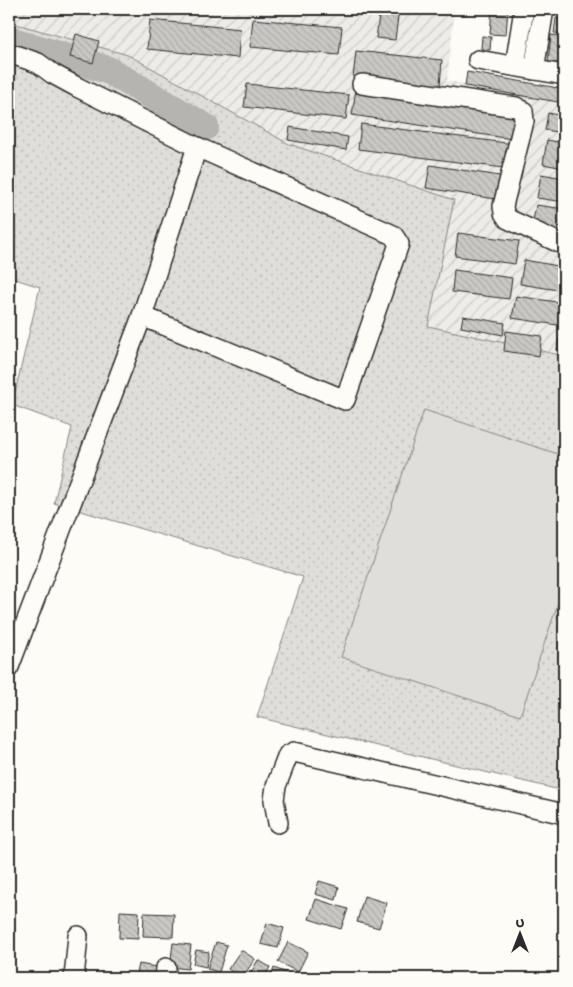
<svg xmlns="http://www.w3.org/2000/svg" width="573" height="987" viewBox="0 0 573 987" font-family="'Gochi Hand',sans-serif">
	<defs>
		<pattern id="industrial-furrows" width="10" height="10" patternUnits="userSpaceOnUse" patternTransform="scale(1.25)"><rect width="10" height="10" fill="#edece8"/><path d="M-1 1l2-2M0 10L10 0M9 11l2-2" fill="none" stroke="#cbcbc7"/></pattern>
		<pattern id="grass-dots" width="8" height="8" patternUnits="userSpaceOnUse" patternTransform="scale(1.25)"><rect width="8" height="8" fill="#dfdeda"/><path d="M2 2h.1M6 6h.1" fill="none" stroke="#c0bfbb" stroke-width="1.8" stroke-linecap="round"/></pattern>
		<pattern id="building-back-hatch" width="6" height="6" patternUnits="userSpaceOnUse" patternTransform="scale(1.25)"><rect width="6" height="6" fill="#c9c8c4"/><path d="M-1 5l2 2M0 0l6 6M5-1l2 2" fill="none" stroke="#adaca9"/></pattern>
	</defs>
	<rect width="100%" height="100%" fill="#fdfcf7"/>
	<filter id="ink" filterUnits="userSpaceOnUse"><feTurbulence type="fractalNoise" baseFrequency=".02" numOctaves="2"/><feDisplacementMap in="SourceGraphic" scale="10" xChannelSelector="R" yChannelSelector="G"/><feConvolveMatrix kernelMatrix="1 2 1 2 8 2 1 2 1" color-interpolation-filters="sRGB"/></filter>
	<g filter="url(#ink)">
		<path fill="url(#industrial-furrows)" d="M9 9H422L454 14 447 81 564 99V356L428 326 454 200 289 144 128 55 9 22Z"/>
		<path fill="url(#grass-dots)" stroke="#858482" d="M9 22 128 55 289 144 454 200 428 326 564 356V791L257 717 303 577 54 503 72 427 12 405 40 287 9 277Z"/>
		<path fill="#dfdeda" stroke="#858482" d="M424 410 564 456V585L520 716 341 657Z"/>
		<g fill="none" stroke-linecap="round" stroke-linejoin="round">
			<path stroke="#b5b4b1" stroke-width="28" d="M9 40 108 70 205 127"/>
		</g>
		<g fill="url(#building-back-hatch)" stroke="#2b2b2b">
			<path d="M340 9H374V12Z"/>
			<path d="M380 9H399L395 40 376 38Z"/>
			<path d="M492 9H508L506 35 490 34Z"/>
			<path d="M559 9H564V16L558 15Z"/>
			<path d="M556 18 564 19V34L554 33Z"/>
			<path d="M253 19 342 27 339 55 250 47Z"/>
			<path d="M150 20 240 29 238 58 147 49Z"/>
			<path d="M76 34 99 41 93 63 70 57Z"/>
			<path d="M551 35 564 36V64L548 62Z"/>
			<path d="M482 36 491 37 490 50 481 49Z"/>
			<path d="M356 51 442 60 440 86 353 78Z"/>
			<path d="M467 72 564 89V103L465 86Z"/>
			<path d="M247 84 349 95 346 119 244 107Z"/>
			<path d="M356 89 516 113 512 139 352 115Z"/>
			<path d="M548 113 564 116V133L545 130Z"/>
			<path d="M361 124 514 144 511 169 358 149Z"/>
			<path d="M290 127 348 137 346 150 288 140Z"/>
			<path d="M547 140 564 143V168L543 164Z"/>
			<path d="M430 165 506 177 502 200 426 188Z"/>
			<path d="M541 174 564 178V202L537 198Z"/>
			<path d="M536 205 564 209V232L532 227Z"/>
			<path d="M458 233 519 241 515 264 455 256Z"/>
			<path d="M524 260 564 267V291L520 284Z"/>
			<path d="M454 270 512 278 509 299 452 292Z"/>
			<path d="M516 296 564 303V326L512 318Z"/>
			<path d="M463 316 505 323 503 335 461 327Z"/>
			<path d="M561 328 564 329V351L557 350Z"/>
			<path d="M506 331 542 336 539 356 504 351Z"/>
			<path d="M319 881 339 887 336 900 315 894Z"/>
			<path d="M364 896 387 903 379 928 357 922Z"/>
			<path d="M316 899 348 909 341 929 309 919Z"/>
			<path d="M120 911 139 912 138 939 119 938Z"/>
			<path d="M144 913 174 914 173 937 143 936Z"/>
			<path d="M267 923 284 928 278 948 261 944Z"/>
			<path d="M216 942 227 945 219 972 207 969Z"/>
			<path d="M288 942 308 952 298 972 278 962Z"/>
			<path d="M173 943 191 945 188 969 170 967Z"/>
			<path d="M196 950 209 952 206 967 193 964Z"/>
			<path d="M241 950 255 959 242 978 228 969Z"/>
			<path d="M258 960 270 967 264 978H248Z"/>
			<path d="M139 964 162 968 161 978H136Z"/>
			<path d="M274 968 300 978H270Z"/>
			<path d="M173 974 196 978H172Z"/>
			<path d="M353 974 381 977V978H352Z"/>
		</g>
		<g fill="none" stroke-linecap="round" stroke-linejoin="round">
			<g stroke="#2b2b2b" stroke-width="22">
				<g id="minor">
					<path d="M9 53 38 63 53 74 77 87 197 147 393 235 399 244 345 400 142 316"/>
					<path d="M478 60 564 75"/>
					<path d="M515 66 524 9"/>
					<path d="M534 70 544 9"/>
					<path d="M362 84 516 107 523 111 524 121 503 206 504 213 508 219 564 245"/>
					<path d="M9 667 142 316 197 147"/>
					<path d="M278 823 274 800 276 786 288 755 294 752 564 814"/>
					<path d="M74 978 78 936"/>
					<path d="M165 978 166 968"/>
				</g>
			</g>
			<use href="#minor" stroke="#fdfcf7" stroke-width="19"/>
		</g>
	</g>
	<rect width="573" height="987" fill="none" stroke="#fdfcf7" stroke-width="30"/>
	<rect x="15" y="15" width="543" height="957" fill="none" stroke="#2b2b2b" stroke-width="2" filter="url(#ink)"/>
	<g transform="translate(520 934)" stroke="#fdfcf7" stroke-width="4" paint-order="stroke">
	<path d="M0-4L9 19L0 12L-9 19Z" fill="#2b2b2b"/>
	<text y="-8" font-size="14" font-weight="bold" text-anchor="middle" fill="#2b2b2b">U</text>
	</g>
</svg>
